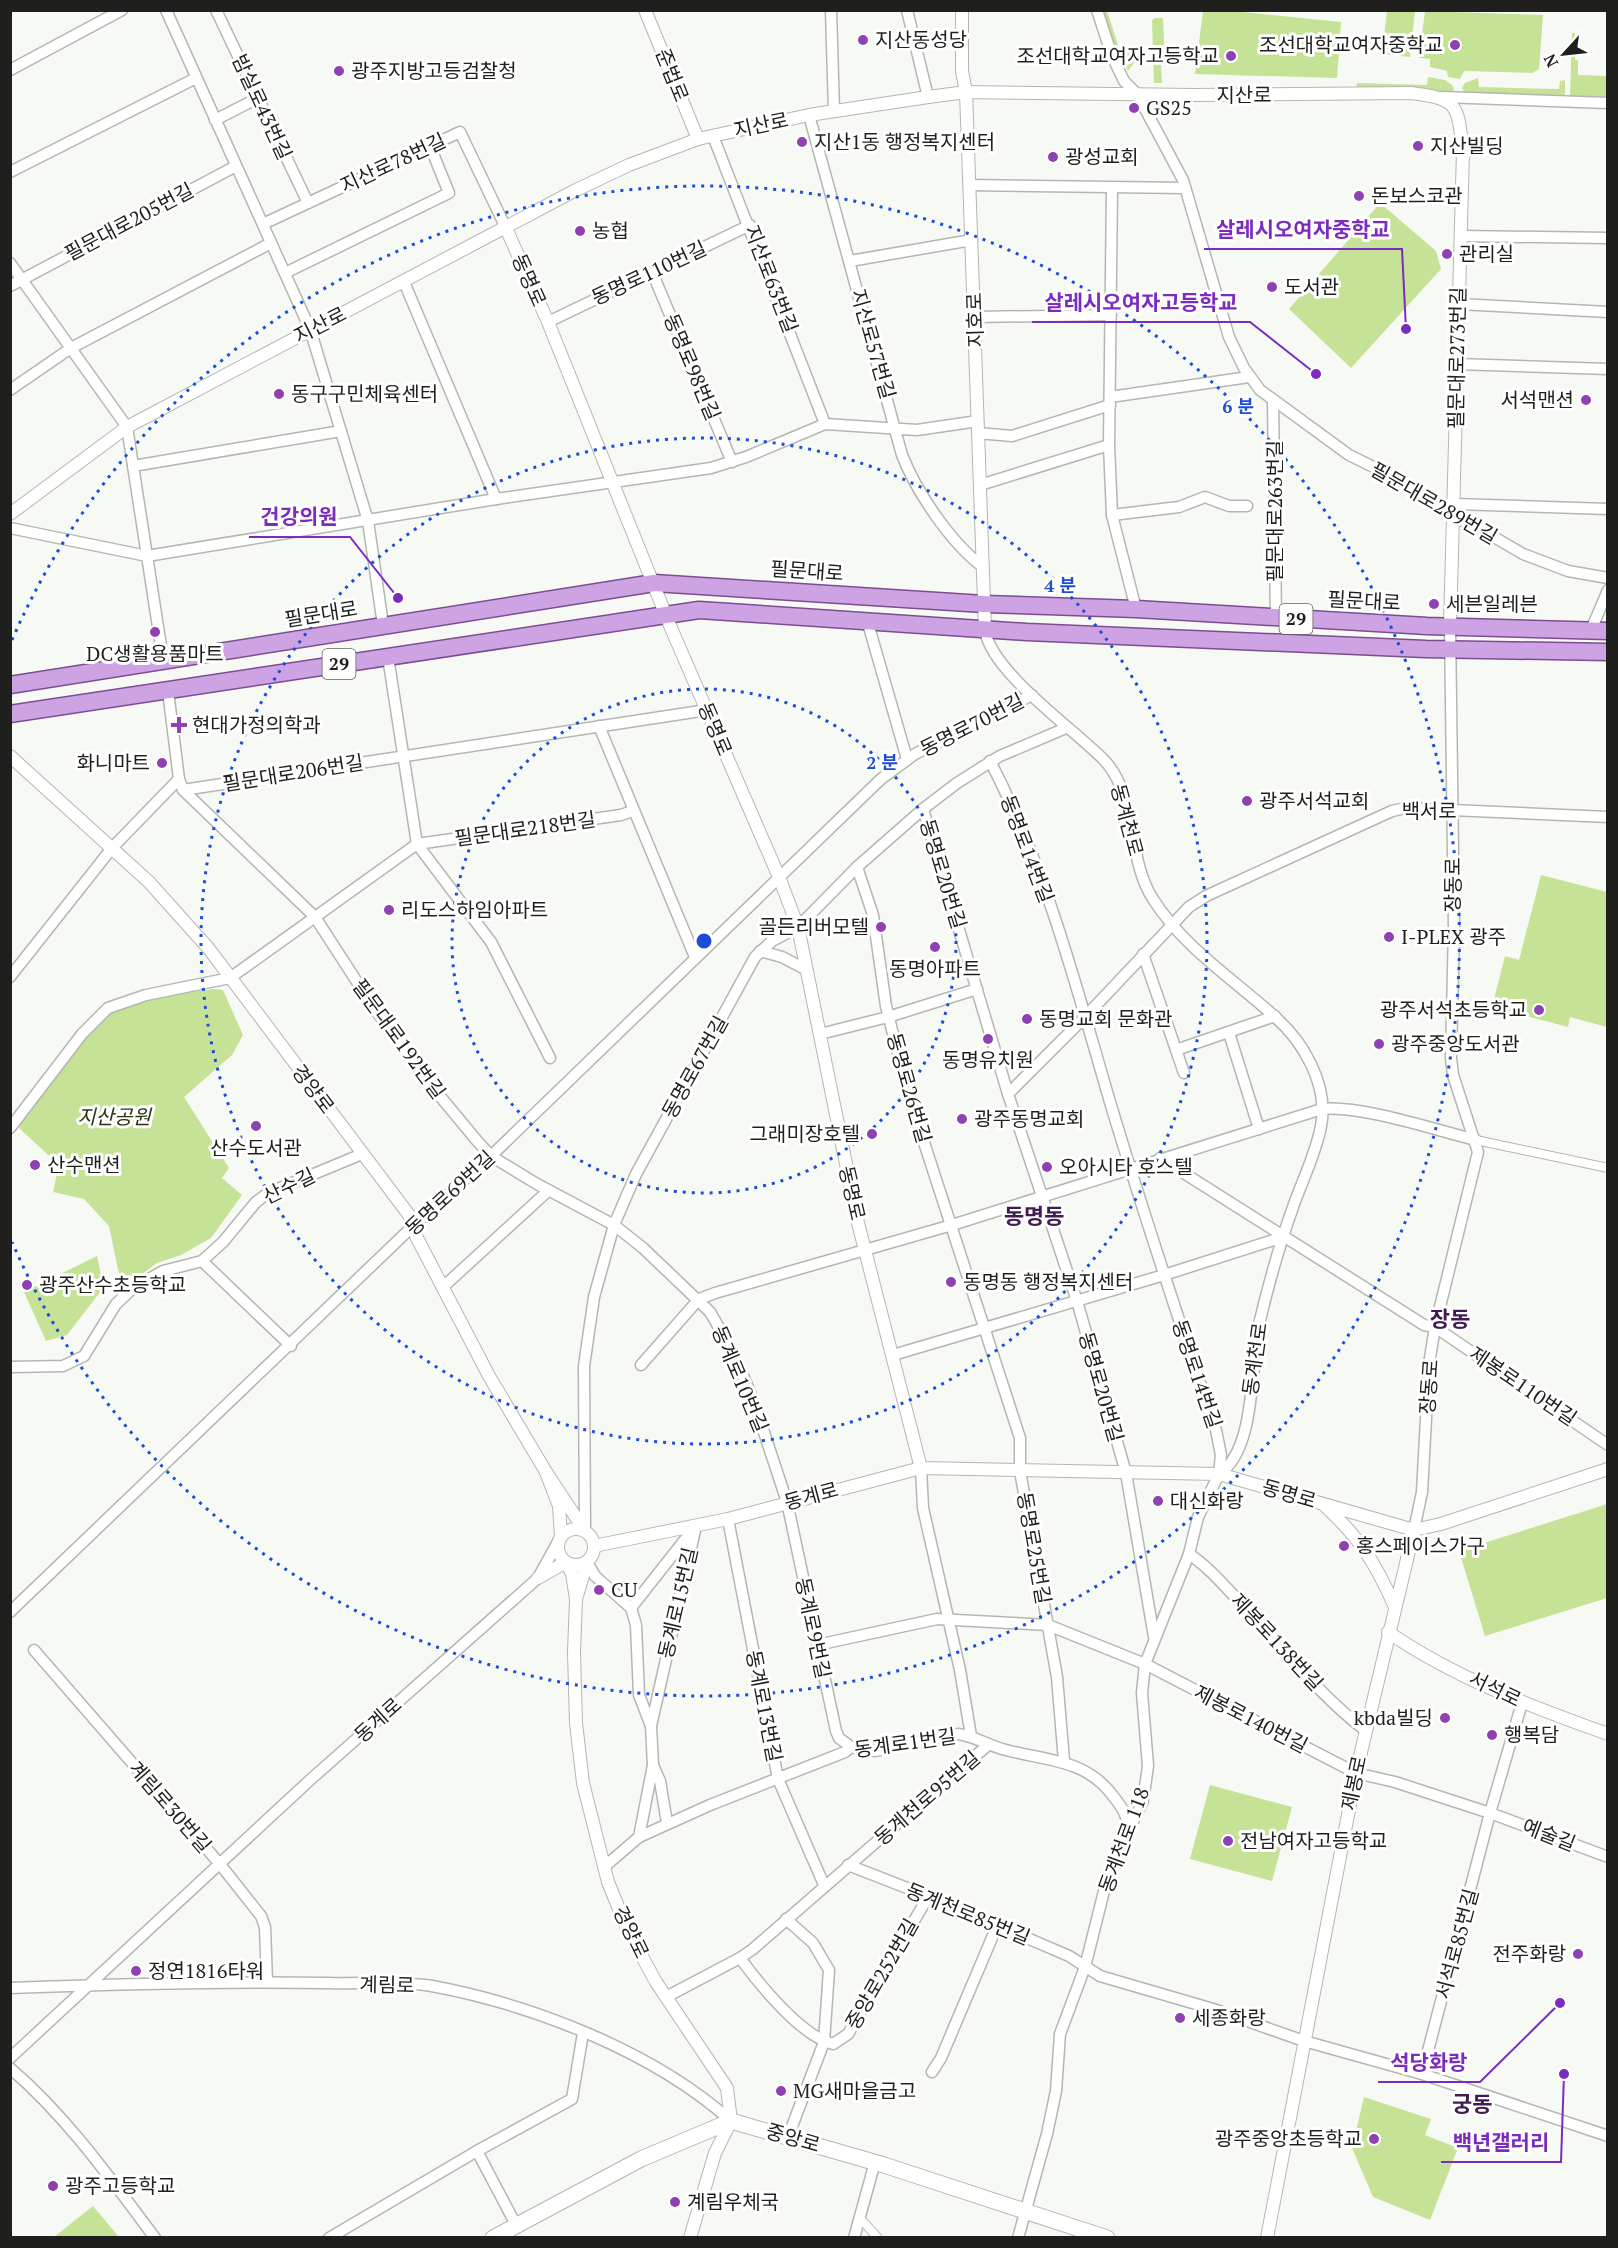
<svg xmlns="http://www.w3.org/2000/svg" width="1618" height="2248" viewBox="0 0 1618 2248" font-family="'PT Serif','Noto Sans KR',serif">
	<rect width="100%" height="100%" fill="#f7faf4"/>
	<g fill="#c5e296">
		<path d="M1103 11H1107L1121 54 1130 51 1134 63 1128 71 1111 42Z"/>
		<path d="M1203 11H1234L1341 22 1337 78 1195 74Z"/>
		<path d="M1387 11H1415L1410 57 1382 54Z"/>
		<path d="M1425 11 1543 15 1539 69 1532 73 1464 71 1460 79 1448 77 1447 71 1430 67V59L1419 58Z"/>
		<path d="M1155 18H1163L1165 60 1161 62 1162 83H1154L1152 20Z"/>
		<path d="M1572 33H1575V60H1578V75L1607 76V98L1570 97Z"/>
		<path d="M1428 77 1445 80 1453 86 1454 90 1450 93 1356 91 1357 83 1427 85Z"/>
		<path d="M1478 78 1479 87 1559 89 1560 81 1565 80V97L1465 93 1462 88 1465 83Z"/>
		<path d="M1380 203 1436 251 1441 269 1351 368 1289 309Z"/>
		<path d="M1541 875 1607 892V1027L1570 1017 1568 1027 1492 1007 1505 956 1519 960Z"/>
		<path d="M213 989 223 990 243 1035 232 1055 184 1097 229 1168 222 1178 242 1195 211 1238 181 1255 157 1263 134 1280 120 1279 109 1226 84 1199 53 1192 59 1165 19 1128C38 1093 94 1014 131 1003 157 995 187 993 213 989Z"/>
		<path d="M97 1256 104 1287 67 1335 46 1341 24 1292Z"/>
		<path d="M1607 1504V1598L1485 1636 1459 1551Z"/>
		<path d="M1210 1785 1292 1807 1272 1881 1190 1859Z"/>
		<path d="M1364 2097 1431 2119 1425 2135 1458 2148 1430 2220 1373 2197 1352 2148Z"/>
		<path d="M93 2206 119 2237H54Z"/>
	</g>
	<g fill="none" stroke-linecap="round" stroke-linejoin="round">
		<g stroke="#b4b7b1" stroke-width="10">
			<g id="pedestrian">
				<path d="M1476 1140 1608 1168"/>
				<path d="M860 2218 878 2238"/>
			</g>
		</g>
		<g stroke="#b4b7b1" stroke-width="13">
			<g id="minor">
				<path d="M166 10 310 329 368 521 383 625"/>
				<path d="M216 10 308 203"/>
				<path d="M831 10 834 111"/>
				<path d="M907 10 928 97"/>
				<path d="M1097 10 1112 56 1124 81 1137 94 1183 180 1229 337 1244 368 1260 390 1349 455 1402 481 1436 508 1453 518 1470 523 1523 554 1568 571 1608 578"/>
				<path d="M10 70 122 10"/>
				<path d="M1443 97 1608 103"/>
				<path d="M809 115 902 455C917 493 951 543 983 567"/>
				<path d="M215 120 258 98"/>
				<path d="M713 136 825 424"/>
				<path d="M10 172 196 78"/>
				<path d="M970 185 1185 188"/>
				<path d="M1112 188 1109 445 1112 515 1136 609"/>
				<path d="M263 224 460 132 505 226"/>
				<path d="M1461 236 1608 238"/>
				<path d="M850 261 972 240"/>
				<path d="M10 263 127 427 163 659"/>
				<path d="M652 272 732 462"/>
				<path d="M285 273 449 193 430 146"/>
				<path d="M404 282 496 499"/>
				<path d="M10 286 236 166"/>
				<path d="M1459 304 1608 312"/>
				<path d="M975 317 1111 315"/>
				<path d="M548 322 750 225"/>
				<path d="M1457 364 1608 369"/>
				<path d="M10 390 71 348 271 243"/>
				<path d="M1110 397 1249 377"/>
				<path d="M1273 401 1276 618"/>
				<path d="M978 433 1012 436 1110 405"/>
				<path d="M133 466 341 431"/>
				<path d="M980 485 1109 445"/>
				<path d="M1454 504 1608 509"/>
				<path d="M1112 515 1179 507 1205 497 1229 506H1247"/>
				<path d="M10 528 147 556 496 499 711 468 746 457 825 424 917 430 978 421"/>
				<path d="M867 620 907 759"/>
				<path d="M985 630C991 672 1074 729 1104 760 1139 797 1126 858 1153 899 1184 948 1232 978 1274 1016 1303 1041 1329 1085 1321 1126 1316 1154 1301 1183 1292 1210 1279 1246 1269 1283 1260 1320 1250 1363 1257 1449 1219 1474"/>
				<path d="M1591 630 1608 590"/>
				<path d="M388 657 417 844 491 942 550 1058"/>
				<path d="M168 691 179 779 183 790 315 917 372 1005 424 1077 478 1142 491 1156 537 1184 614 1225 643 1248 710 1312 734 1354 754 1402 787 1502 836 1731 839 1738 851 1747"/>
				<path d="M599 726 695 957"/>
				<path d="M990 761C1046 868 1076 986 1110 1102 1143 1212 1179 1321 1216 1430L1221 1455 1219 1474 1198 1517 1189 1554 1145 1664 1142 1693 1148 1766 1143 1801 1109 1871 1085 1967 1060 2034 1056 2091 1047 2134 1018 2238"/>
				<path d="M183 790 707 710"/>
				<path d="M923 809 1008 1094 1077 1301 1126 1473 1154 1637"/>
				<path d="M857 867 873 915 886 1006 907 1090 1020 1438V1471L1057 1677 1064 1761"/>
				<path d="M760 951 782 957 807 970"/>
				<path d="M1143 954 1184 1073"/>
				<path d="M10 977 112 848 179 779"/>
				<path d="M1229 1033 1259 1129"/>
				<path d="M820 1034 888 1017 977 989"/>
				<path d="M1176 1050 1275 1016"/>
				<path d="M1008 1094 1085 1017 1189 907 1206 896 1392 811 1406 808 1608 817"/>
				<path d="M10 1128 82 1034 108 1008 146 995 230 978 417 844 621 815 632 811"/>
				<path d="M1160 1158 1424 1325 1435 1327 1608 1445"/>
				<path d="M202 1261 291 1346"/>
				<path d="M443 1287 548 1191"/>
				<path d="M893 1355 1164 1275 1283 1237"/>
				<path d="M641 1365 699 1299 715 1293 952 1225 1322 1109C1361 1105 1435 1130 1476 1140"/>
				<path d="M10 1367 63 1366 84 1356 116 1304 133 1288 163 1271 202 1261 223 1242 256 1202 268 1193 362 1154"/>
				<path d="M921 1468 923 1508 960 1670 971 1736"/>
				<path d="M728 1519 778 1779 824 1885"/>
				<path d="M1414 1530 1422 1492 1429 1364 1435 1327 1478 1152 1453 1075 1451 1058 1454 928 1450 626"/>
				<path d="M585 1531 584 1366 594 1297 614 1225 636 1174 755 957 772 941 798 927 857 867 923 809 957 783 1000 756 1066 728"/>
				<path d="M1189 1554C1207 1566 1221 1582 1236 1598 1279 1642 1316 1693 1365 1730"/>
				<path d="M587 1562 595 1576 631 1608"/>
				<path d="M631 1608 636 1625 639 1695 651 1726"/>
				<path d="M631 1608 694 1528"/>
				<path d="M10 1612 412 1227 491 1156 881 779 915 754 1032 695"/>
				<path d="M817 1645 937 1619 1048 1625 1145 1664 1356 1773 1395 1782 1490 1813 1608 1857"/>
				<path d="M34 1650 219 1863 261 1916 265 1927 267 1981"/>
				<path d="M667 1823 660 1781 653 1765 651 1726 696 1526"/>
				<path d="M639 1837 710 1805 845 1752 851 1747 875 1751 958 1734C975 1736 989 1746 1006 1750 1047 1761 1086 1759 1113 1796 1122 1807 1127 1815 1129 1829"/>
				<path d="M848 1865 943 1902 1069 1956 1100 1976 1213 2009 1304 2041 1422 2074 1608 2136"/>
				<path d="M604 1867 639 1837 653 1765"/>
				<path d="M786 1919 813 1943 829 1970 824 2042 788 2137"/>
				<path d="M740 1958C759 1984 801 2036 833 2044L848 2034 928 1897"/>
				<path d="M10 1988C116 1984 222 1981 328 1983 361 1984 401 1981 432 1986 534 2005 654 2052 731 2121"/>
				<path d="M666 1997 740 1958 753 1949 988 1745"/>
				<path d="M10 2058 310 1780 538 1578 559 1540"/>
				<path d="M10 2068C67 2117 110 2178 155 2238"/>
				<path d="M932 2072 941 2058 997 1926"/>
				<path d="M1422 2074 1490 1813 1522 1703"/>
				<path d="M516 2225 477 2151 572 2099 583 2033"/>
				<path d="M329 2238 477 2151"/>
				<path d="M854 2238 875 2162"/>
			</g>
		</g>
		<g stroke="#b4b7b1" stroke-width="14">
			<g id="tertiary">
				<path d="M645 10 698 139"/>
				<path d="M962 10V71L966 92 985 630"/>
				<path d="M505 226 548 322 671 628 779 877 798 927 858 1223 921 1468"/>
				<path d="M10 514 127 427 574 191 629 165 698 139 809 115 928 97 966 92 1194 95 1411 93C1460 99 1457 105 1463 151L1450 626"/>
				<path d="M10 756 149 882 209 949 409 1215 417 1238 489 1376 546 1472"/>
				<path d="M1324 1505C1359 1537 1375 1562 1394 1605"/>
				<circle cx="576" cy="1547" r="18"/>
				<path d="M561 1537 559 1506 546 1472 585 1531"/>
				<path d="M594 1546 728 1519 921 1468 1219 1474 1414 1530 1441 1524 1608 1469"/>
				<path d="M538 1578 566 1562 572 1574 576 1599 587 1562"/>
				<path d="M576 1599 574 1652 576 1723 583 1783 608 1882 628 1931 656 1982 727 2088 731 2121 715 2153 690 2238"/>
				<path d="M1388 1632C1455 1678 1532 1707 1608 1734"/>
				<path d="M1267 2238 1356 1773 1414 1530"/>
			</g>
		</g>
		<g stroke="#b4b7b1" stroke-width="17">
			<path id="secondary" d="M493 2238 641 2159 731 2121 884 2165 1107 2238"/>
		</g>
		<g stroke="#7c4d92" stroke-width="19">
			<g id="primary">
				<path d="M10 685 654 583 984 604 1136 609 1427 626 1608 631"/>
				<path d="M10 714 699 610 1027 632 1426 649 1608 652"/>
			</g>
		</g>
		<use href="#pedestrian" stroke="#fff" stroke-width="8"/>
		<use href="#minor" stroke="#fff" stroke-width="10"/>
		<use href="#tertiary" stroke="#fff" stroke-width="12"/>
		<use href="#secondary" stroke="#fff" stroke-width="15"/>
		<use href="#primary" stroke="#cea3e3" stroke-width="16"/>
	</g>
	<g fill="none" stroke="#1d4ed8" stroke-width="3" stroke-dasharray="3 6">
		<circle cx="704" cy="941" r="252"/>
		<circle cx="704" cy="941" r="503"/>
		<path d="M12 640A755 755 0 1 1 12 1242"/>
	</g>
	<g fill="#8f41b2" stroke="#fff" stroke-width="2">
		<circle cx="863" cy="40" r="6"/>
		<circle cx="1455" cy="45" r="6"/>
		<circle cx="1231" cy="56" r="6"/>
		<circle cx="339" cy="71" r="6"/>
		<circle cx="1134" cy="108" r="6"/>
		<circle cx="802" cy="142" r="6"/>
		<circle cx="1418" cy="146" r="6"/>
		<circle cx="1053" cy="157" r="6"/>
		<circle cx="1359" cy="196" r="6"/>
		<circle cx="580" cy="231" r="6"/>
		<circle cx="1447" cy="254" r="6"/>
		<circle cx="1272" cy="287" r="6"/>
		<circle cx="279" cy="394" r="6"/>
		<circle cx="1586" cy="400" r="6"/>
		<circle cx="1434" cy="604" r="6"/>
		<circle cx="155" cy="632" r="6"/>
		<path d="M176 716h6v6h6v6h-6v6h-6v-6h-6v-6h6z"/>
		<circle cx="162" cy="763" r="6"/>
		<circle cx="1247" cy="801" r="6"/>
		<circle cx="389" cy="910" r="6"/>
		<circle cx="881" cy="927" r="6"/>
		<circle cx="1389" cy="937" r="6"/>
		<circle cx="935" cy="947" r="6"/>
		<circle cx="1539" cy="1010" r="6"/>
		<circle cx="1027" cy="1019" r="6"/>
		<circle cx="988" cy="1039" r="6"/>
		<circle cx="1379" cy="1044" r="6"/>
		<circle cx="962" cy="1119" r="6"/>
		<circle cx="256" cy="1126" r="6"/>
		<circle cx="872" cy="1134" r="6"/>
		<circle cx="35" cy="1165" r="6"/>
		<circle cx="1047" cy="1167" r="6"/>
		<circle cx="951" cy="1282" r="6"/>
		<circle cx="27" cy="1285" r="6"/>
		<circle cx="1158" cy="1501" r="6"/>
		<circle cx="1344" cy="1546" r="6"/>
		<circle cx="599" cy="1590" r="6"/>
		<circle cx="1445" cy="1718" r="6"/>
		<circle cx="1492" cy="1735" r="6"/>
		<circle cx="1228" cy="1841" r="6"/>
		<circle cx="1578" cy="1954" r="6"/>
		<circle cx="136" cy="1971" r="6"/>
		<circle cx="1180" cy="2018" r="6"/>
		<circle cx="781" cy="2091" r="6"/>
		<circle cx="1374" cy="2139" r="6"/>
		<circle cx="53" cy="2186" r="6"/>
		<circle cx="675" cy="2202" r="6"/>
	</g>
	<g text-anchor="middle" stroke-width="6" stroke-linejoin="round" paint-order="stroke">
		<g fill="#fff" stroke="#626362" stroke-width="1.5">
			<rect x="1279.5" y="604" width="33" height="30" rx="4.5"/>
			<rect x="322.5" y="649" width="33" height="30" rx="4.5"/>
		</g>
		<g font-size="18" font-weight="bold" fill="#1f201e">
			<text x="1296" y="625">29</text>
			<text x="339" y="670">29</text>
		</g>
		<g font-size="20" fill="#1f201e" stroke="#fff" text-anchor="start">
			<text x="875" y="47">지산동성당</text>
			<text x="1443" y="52" text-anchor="end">조선대학교여자중학교</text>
			<text x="1219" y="63" text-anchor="end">조선대학교여자고등학교</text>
			<text x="351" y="78">광주지방고등검찰청</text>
			<text x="1146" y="115">GS25</text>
			<text x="814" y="149">지산1동 행정복지센터</text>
			<text x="1430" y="153">지산빌딩</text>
			<text x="1065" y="164">광성교회</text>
			<text x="1371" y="203">돈보스코관</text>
			<text x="592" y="238">농협</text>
			<text x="1459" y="261">관리실</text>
			<text x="1284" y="294">도서관</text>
			<text x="291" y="401">동구구민체육센터</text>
			<text x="1574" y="407" text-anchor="end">서석맨션</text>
			<text x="1446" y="611">세븐일레븐</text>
			<text x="155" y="661" text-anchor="middle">DC생활용품마트</text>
			<text x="192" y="732">현대가정의학과</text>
			<text x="150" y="770" text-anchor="end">화니마트</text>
			<text x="1259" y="808">광주서석교회</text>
			<text x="401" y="917">리도스하임아파트</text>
			<text x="869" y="934" text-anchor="end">골든리버모텔</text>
			<text x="1401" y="944">I-PLEX 광주</text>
			<text x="935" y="976" text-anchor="middle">동명아파트</text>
			<text x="1527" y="1017" text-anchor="end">광주서석초등학교</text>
			<text x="1039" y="1026">동명교회 문화관</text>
			<text x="1391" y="1051">광주중앙도서관</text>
			<text x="988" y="1067" text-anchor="middle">동명유치원</text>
			<text x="974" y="1126">광주동명교회</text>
			<text x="860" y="1141" text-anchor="end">그래미장호텔</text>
			<text x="256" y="1155" text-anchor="middle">산수도서관</text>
			<text x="47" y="1172">산수맨션</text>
			<text x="1059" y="1174">오아시타 호스텔</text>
			<text x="963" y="1289">동명동 행정복지센터</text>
			<text x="39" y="1292">광주산수초등학교</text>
			<text x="1170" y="1508">대신화랑</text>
			<text x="1356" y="1553">홍스페이스가구</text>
			<text x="611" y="1597">CU</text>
			<text x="1433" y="1725" text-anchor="end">kbda빌딩</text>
			<text x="1504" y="1742">행복담</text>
			<text x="1240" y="1848">전남여자고등학교</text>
			<text x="1566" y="1961" text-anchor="end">전주화랑</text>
			<text x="148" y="1978">정연1816타워</text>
			<text x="1192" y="2025">세종화랑</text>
			<text x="793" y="2098">MG새마을금고</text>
			<text x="1362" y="2146" text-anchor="end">광주중앙초등학교</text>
			<text x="65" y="2193">광주고등학교</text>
			<text x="687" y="2209">계림우체국</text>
		</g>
		<g font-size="20" fill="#1f201e" stroke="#fff">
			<text transform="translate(672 75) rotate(68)" y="7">준법로</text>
			<text x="1244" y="102">지산로</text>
			<text transform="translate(262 107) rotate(65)" y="7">밤실로43번길</text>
			<text transform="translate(761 125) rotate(-12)" y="7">지산로</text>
			<text transform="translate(393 163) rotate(-25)" y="7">지산로78번길</text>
			<text transform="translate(129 222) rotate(-28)" y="7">필문대로205번길</text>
			<text transform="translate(649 273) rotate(-25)" y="7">동명로110번길</text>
			<text transform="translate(771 279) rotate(69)" y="7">지산로63번길</text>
			<text transform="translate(529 280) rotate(66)" y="7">동명로</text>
			<text transform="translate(975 320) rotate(-92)" y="7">지호로</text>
			<text transform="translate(320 325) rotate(-27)" y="7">지산로</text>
			<text transform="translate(873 344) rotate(74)" y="7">지산로57번길</text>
			<text transform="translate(1457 358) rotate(-89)" y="7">필문대로273번길</text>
			<text transform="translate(692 367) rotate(67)" y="7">동명로98번길</text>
			<text transform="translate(1434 503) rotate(30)" y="7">필문대로289번길</text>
			<text transform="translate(1275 511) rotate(-90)" y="7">필문대로263번길</text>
			<text transform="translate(807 571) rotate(4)" y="7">필문대로</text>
			<text transform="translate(1364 601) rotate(3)" y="7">필문대로</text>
			<text transform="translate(321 614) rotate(-9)" y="7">필문대로</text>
			<text transform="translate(972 725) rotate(-27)" y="7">동명로70번길</text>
			<text transform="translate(715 729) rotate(67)" y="7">동명로</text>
			<text transform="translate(293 773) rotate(-9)" y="7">필문대로206번길</text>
			<text x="1429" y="818">백서로</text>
			<text transform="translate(1127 820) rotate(75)" y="7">동계천로</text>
			<text transform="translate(525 829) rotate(-8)" y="7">필문대로218번길</text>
			<text transform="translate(1027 849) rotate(69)" y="7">동명로14번길</text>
			<text transform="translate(943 874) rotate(73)" y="7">동명로20번길</text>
			<text transform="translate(1453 885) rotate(-90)" y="7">장동로</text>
			<text transform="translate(399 1039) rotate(54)" y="7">필문대로192번길</text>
			<text transform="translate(695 1067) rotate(-61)" y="7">동명로67번길</text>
			<text transform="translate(909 1088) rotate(74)" y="7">동명로26번길</text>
			<text transform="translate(313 1089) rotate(53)" y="7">경양로</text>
			<text transform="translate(289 1186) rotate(-26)" y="7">산수길</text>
			<text transform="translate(450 1193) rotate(-43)" y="7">동명로69번길</text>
			<text transform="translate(852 1193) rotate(77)" y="7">동명로</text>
			<text transform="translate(1255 1359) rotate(-82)" y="7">동계천로</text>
			<text transform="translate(1197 1374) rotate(71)" y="7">동명로14번길</text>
			<text transform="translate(740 1379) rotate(67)" y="7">동계로10번길</text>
			<text transform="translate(1523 1386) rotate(34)" y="7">제봉로110번길</text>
			<text transform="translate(1101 1387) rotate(74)" y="7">동명로20번길</text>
			<text transform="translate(1429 1387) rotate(-86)" y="7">장동로</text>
			<text transform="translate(1289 1494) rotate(16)" y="7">동명로</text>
			<text transform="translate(811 1496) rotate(-15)" y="7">동계로</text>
			<text transform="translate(1034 1548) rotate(80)" y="7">동명로25번길</text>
			<text transform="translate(678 1603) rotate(-77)" y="7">동계로15번길</text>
			<text transform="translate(813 1628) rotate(78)" y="7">동계로9번길</text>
			<text transform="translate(1277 1642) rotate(47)" y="7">제봉로138번길</text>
			<text transform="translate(1495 1689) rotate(26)" y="7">서석로</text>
			<text transform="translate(764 1706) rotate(79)" y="7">동계로13번길</text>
			<text transform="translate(1251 1719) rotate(27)" y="7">제봉로140번길</text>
			<text transform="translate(378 1720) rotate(-42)" y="7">동계로</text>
			<text transform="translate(905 1743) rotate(-8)" y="7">동계로1번길</text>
			<text transform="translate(1354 1783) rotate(-78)" y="7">제봉로</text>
			<text transform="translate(927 1798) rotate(-41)" y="7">동계천로95번길</text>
			<text transform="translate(170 1807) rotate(49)" y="7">계림로30번길</text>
			<text transform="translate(1549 1835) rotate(21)" y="7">예술길</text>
			<text transform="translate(1124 1840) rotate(-70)" y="7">동계천로 118</text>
			<text transform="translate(968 1914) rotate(22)" y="7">동계천로85번길</text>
			<text transform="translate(631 1932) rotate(64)" y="7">경양로</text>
			<text transform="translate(1457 1944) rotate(-75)" y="7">서석로85번길</text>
			<text transform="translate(882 1974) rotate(-60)" y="7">중앙로252번길</text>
			<text transform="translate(387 1985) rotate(1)" y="7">계림로</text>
			<text transform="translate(793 2138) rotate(16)" y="7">중앙로</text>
		</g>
		<g font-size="20" font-style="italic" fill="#27330e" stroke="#fff">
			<text x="114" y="1124">지산공원</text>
		</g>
		<g font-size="22" font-weight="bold" fill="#411c52" stroke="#fff">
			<text x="1034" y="1224">동명동</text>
			<text x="1450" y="1327">장동</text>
			<text x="1472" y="2112">궁동</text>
		</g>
	</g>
	<circle cx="704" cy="941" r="9" fill="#1d4ed8" stroke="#fff" stroke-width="3"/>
	<g font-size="18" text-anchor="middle" font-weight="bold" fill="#1d4ed8" stroke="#fff" stroke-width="6" stroke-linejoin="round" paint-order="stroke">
		<text x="1238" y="413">6 분</text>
		<text x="1060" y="592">4 분</text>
		<text x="882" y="769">2 분</text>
	</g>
	<path fill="none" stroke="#7b2cbf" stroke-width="2" d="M1406 329L1402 249H1204M1316 374L1250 322H1032M398 598L350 537H249M1560 2003L1480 2082H1378M1564 2074L1561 2162H1441"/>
	<g fill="#7b2cbf" stroke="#fff" stroke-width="2">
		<circle cx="1406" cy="329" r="6"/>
		<circle cx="1316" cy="374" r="6"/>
		<circle cx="398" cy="598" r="6"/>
		<circle cx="1560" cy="2003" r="6"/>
		<circle cx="1564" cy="2074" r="6"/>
	</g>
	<g font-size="21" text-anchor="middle" font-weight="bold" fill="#7b2cbf" stroke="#fff" stroke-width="6" stroke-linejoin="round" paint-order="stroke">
		<text x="1303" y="237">살레시오여자중학교</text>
		<text x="1141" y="310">살레시오여자고등학교</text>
		<text x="299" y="524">건강의원</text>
		<text x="1429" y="2070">석당화랑</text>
		<text x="1501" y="2150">백년갤러리</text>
	</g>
	<rect width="1618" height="2248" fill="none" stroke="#1f201e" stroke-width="24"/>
	<g transform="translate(1564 54) rotate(243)" stroke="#ffffff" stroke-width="4.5" paint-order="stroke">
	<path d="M0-4.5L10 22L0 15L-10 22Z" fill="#1f201e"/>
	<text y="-9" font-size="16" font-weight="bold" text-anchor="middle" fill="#1f201e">N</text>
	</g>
</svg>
